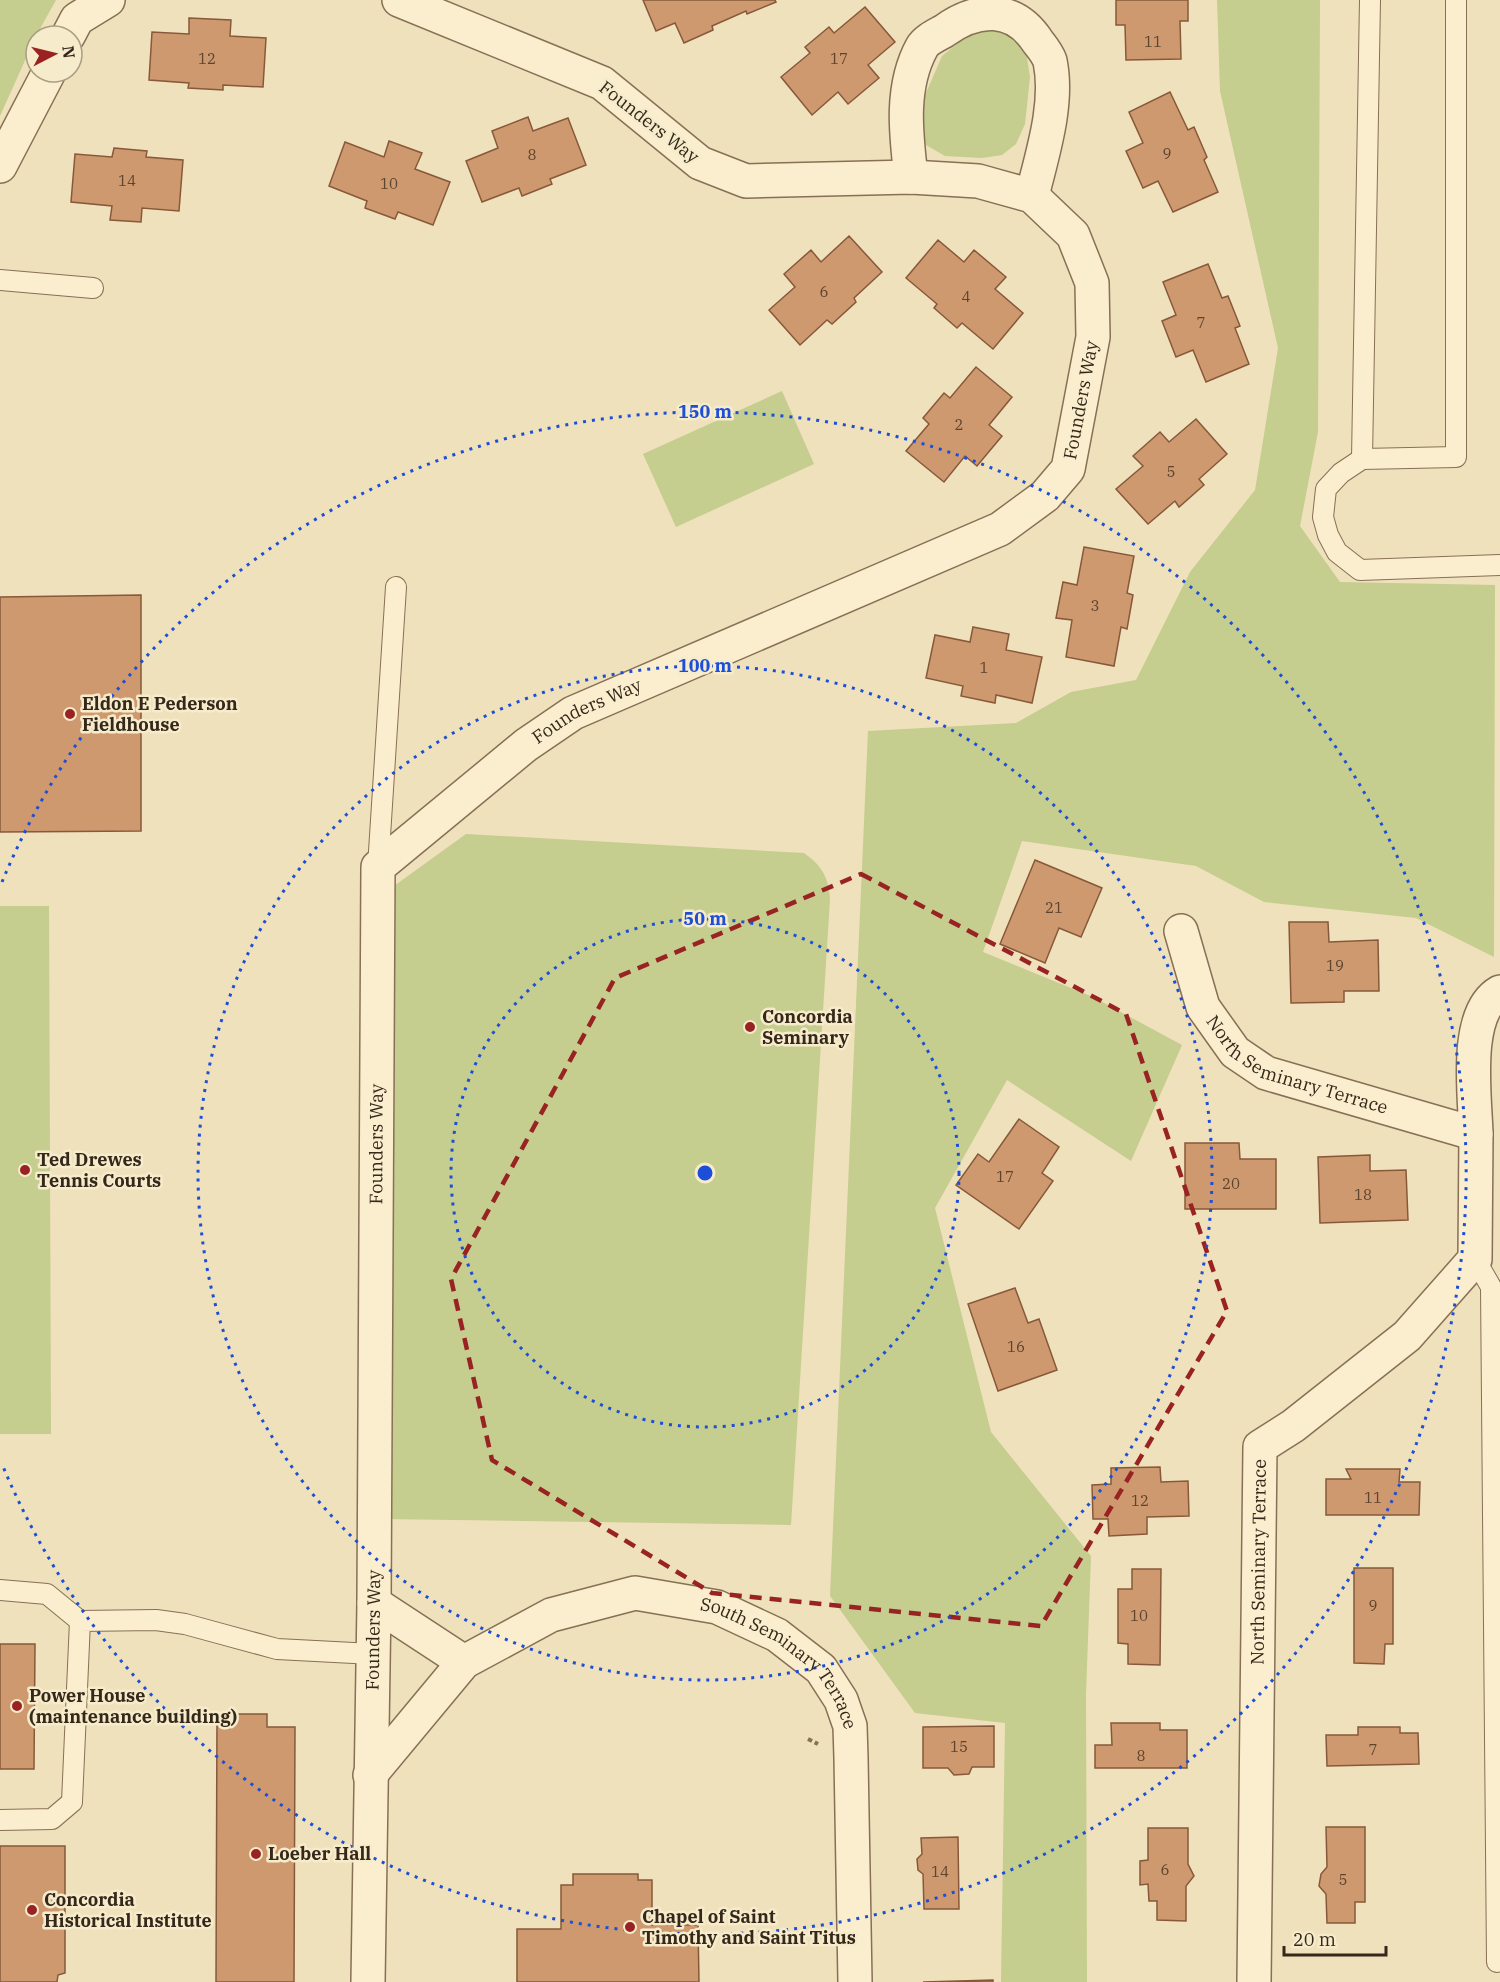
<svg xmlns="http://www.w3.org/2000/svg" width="1500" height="1982" viewBox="0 0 1500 1982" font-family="'IBM Plex Serif',serif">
	<rect width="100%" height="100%" fill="#efe1bb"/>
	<g fill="#c5cd8f">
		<path d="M0 0H56L36 36 0 116Z"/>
		<path d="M1217 0H1320L1318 432 1300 526 1340 582 1495 585 1494 957 1416 918 1264 902 1196 866 1022 841 983 952 1093 997 1182 1045 1131 1161 1007 1080 935 1208 991 1432 1091 1556 1086 1694 1087 1982H1001L1005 1723 915 1713 830 1596 868 731 1016 723 1071 692 1136 680 1190 572 1255 490 1278 348 1220 91Z"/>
		<path d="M984 29 1006 30 1026 51 1030 77 1025 124 1016 144 1002 155 982 158 945 156 926 145 918 119 919 109 942 56 959 42Z"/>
		<path d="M782 391 814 464 676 527 643 454Z"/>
		<path d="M466 834 804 853C822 866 828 876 830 899L791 1525 383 1519 387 891Z"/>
		<path d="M0 906H49L51 1434H0Z"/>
	</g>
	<g fill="#cf996f" stroke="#87593a" stroke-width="1.5">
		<path d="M643 0H775L776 2 747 14 746 11 712 26 713 30 684 43 675 23 656 31Z"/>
		<path d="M1116 0H1188V21H1180L1181 59 1126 60 1125 25H1116Z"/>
		<path d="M865 7 895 42 868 65 879 78 848 104 838 92 812 115 781 77 810 53 805 47 829 27 834 33Z"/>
		<path d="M189 18 231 20 230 36 266 38 263 87 223 85V90L188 88 189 83 149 80 152 32 189 34Z"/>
		<path d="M1170 92 1188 130 1194 127 1207 157 1204 160 1218 192 1173 212 1158 181 1143 188 1126 151 1143 143 1129 112Z"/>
		<path d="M528 117 533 131 568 118 586 165 550 179 552 184 522 196 519 188 482 202 466 161 498 148 492 131Z"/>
		<path d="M389 141 422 153 415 169 450 182 433 225 398 212 395 219 365 208 367 201 329 186 345 142 384 157Z"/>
		<path d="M114 148 147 151 146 157 183 160 179 211 142 208 141 222 110 220 112 206 71 202 75 154 112 157Z"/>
		<path d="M849 236 882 272 854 298 856 302 832 324 827 320 800 345 769 310 795 287 784 274 811 250 821 262Z"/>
		<path d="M938 240 964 262 974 250 1006 277 995 289 1023 313 993 349 962 323 957 328 934 308 937 304 906 278Z"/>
		<path d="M1208 264 1222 298 1228 296 1240 326 1235 328 1249 364 1206 382 1193 350 1176 357 1162 321 1176 315 1163 282Z"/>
		<path d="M976 367 1012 397 989 425 1002 436 977 466 965 456 944 482 906 451 929 424 923 418 944 393 950 398Z"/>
		<path d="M1196 419 1227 454 1199 479 1204 485 1179 507 1175 501 1148 524 1116 489 1143 466 1133 456 1160 432 1169 442Z"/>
		<path d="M1084 547 1134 556 1127 593 1133 595 1127 629 1121 627 1114 666 1066 657 1072 620 1056 618 1063 582 1077 585Z"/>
		<path d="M141 595V831L0 832V597Z"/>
		<path d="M973 627 1009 634 1006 650 1042 657 1032 703 996 695 995 703 961 696 963 686 926 678 935 635 970 642Z"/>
		<path d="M1035 860 1102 888 1081 937 1059 928 1045 963 1000 944Z"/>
		<path d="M1289 922H1328L1329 942 1378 940 1379 991H1344V1002L1291 1003Z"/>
		<path d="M1019 1119 1059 1147 1042 1173 1053 1181 1019 1229 956 1185 978 1154 989 1162Z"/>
		<path d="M1185 1143H1239L1240 1159H1276V1209H1185Z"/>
		<path d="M1370 1155V1171L1406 1170 1408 1220 1320 1223 1318 1157Z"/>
		<path d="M1015 1288 1028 1323 1039 1319 1057 1370 998 1391 968 1304Z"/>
		<path d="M1160 1467 1161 1482 1188 1481 1189 1516 1147 1517V1534L1109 1536 1108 1519H1093L1092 1485 1111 1484V1468Z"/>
		<path d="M1346 1469H1400L1399 1482H1420L1419 1515H1326V1479H1351Z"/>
		<path d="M1354 1568H1393V1644H1385L1384 1664 1354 1663Z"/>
		<path d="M1132 1569H1161L1160 1665 1128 1664V1644L1118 1643V1589H1132Z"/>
		<path d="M0 1644H35L34 1769H0Z"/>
		<path d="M217 1714H267V1727H295L294 1982H216Z"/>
		<path d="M1111 1723H1160V1730H1187V1768H1095V1745H1112Z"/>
		<path d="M994 1726V1767H972L969 1774 954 1775 948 1768H923V1727Z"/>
		<path d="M1358 1727H1400V1733H1418L1419 1764 1327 1766 1326 1735H1358Z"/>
		<path d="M1326 1827H1365V1902H1355V1923H1327L1326 1894 1319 1886 1321 1874 1327 1867Z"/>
		<path d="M1148 1828H1188V1864L1194 1876 1186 1886V1921L1157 1920V1901H1149L1148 1884 1140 1885V1861L1148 1860Z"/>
		<path d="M958 1837 959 1909H924L923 1874 918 1870 917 1859 922 1854 921 1838Z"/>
		<path d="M0 1846H65V1973L58 1975 57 1982H0Z"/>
		<path d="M573 1874H638V1880H652V1925H698L699 1982H517V1929H561V1885H573Z"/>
		<path d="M993 1980V1982H923Z"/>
	</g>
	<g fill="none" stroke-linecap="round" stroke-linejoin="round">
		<g stroke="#877055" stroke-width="22">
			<g id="lane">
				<path d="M1456 0V457L1362 459 1341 473 1326 489 1323 517 1328 535 1337 552 1360 570 1500 565"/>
				<path d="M0 280 93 288"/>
				<path d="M1362 459 1370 0"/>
				<path d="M378 867 396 587"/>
				<path d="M1475 1259 1491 1287 1497 1962"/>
				<path d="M0 1590 47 1594 80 1621"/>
				<path d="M0 1820 52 1819 72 1802 80 1621 156 1620 185 1624 277 1649 373 1654"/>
			</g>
		</g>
		<g stroke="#877055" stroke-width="36">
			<g id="street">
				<path d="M68 36 77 19 108 0"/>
				<path d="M0 166 49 72"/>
				<path d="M911 177C906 134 900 87 922 47 926 40 937 35 944 31 977 7 1014 5 1038 42 1042 47 1048 55 1050 61 1059 104 1042 155 1032 196"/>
				<path id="s1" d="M1181 931 1203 1007 1235 1052 1266 1073 1476 1134C1475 1096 1463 1013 1500 992"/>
				<path d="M374 1603 464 1662"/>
				<path id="s2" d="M370 1775 464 1662 551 1615 635 1593 717 1607 777 1635 821 1669 841 1700 850 1726 851 1758 855 1982"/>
				<path id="s3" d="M368 1982 374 1603 378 867 526 745 573 713 1000 529 1045 496 1068 469 1093 337 1092 283 1073 235 1032 196 978 181 911 177 746 181 700 163 602 83 399 0"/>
				<path id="s4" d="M1254 1982 1260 1447 1293 1426 1407 1336 1475 1259 1476 1134"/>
			</g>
		</g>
		<path stroke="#877055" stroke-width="4" stroke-dasharray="4.5 3" stroke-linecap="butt" d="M808 1739 818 1744"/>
		<use href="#lane" stroke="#faeecf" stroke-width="20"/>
		<use href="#street" stroke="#faeecf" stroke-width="33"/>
	</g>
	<path fill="none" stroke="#982322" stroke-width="4.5" stroke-dasharray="12 8" stroke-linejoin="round" d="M861 874 1126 1014 1227 1311 1041 1626 712 1593 492 1460 451 1279 615 978Z"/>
	<g fill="none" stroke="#1d4ed8" stroke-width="3" stroke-dasharray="3 6">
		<circle cx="705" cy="1173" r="254"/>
		<circle cx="705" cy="1173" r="507"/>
		<path d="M2 882A761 761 0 1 1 2 1464"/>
	</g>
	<g fill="#982322" stroke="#f6ebcb" stroke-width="2">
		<circle cx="70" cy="714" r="6"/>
		<circle cx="750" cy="1027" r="6"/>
		<circle cx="25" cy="1170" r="6"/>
		<circle cx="17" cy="1706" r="6"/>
		<circle cx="256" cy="1854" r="6"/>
		<circle cx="32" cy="1910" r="6"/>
		<circle cx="630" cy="1927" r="6"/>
	</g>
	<g text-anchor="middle" stroke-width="5" stroke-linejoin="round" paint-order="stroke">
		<g font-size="15" fill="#5c442f">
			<text x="1153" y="47">11</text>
			<text x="207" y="64">12</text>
			<text x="839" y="64">17</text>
			<text x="1167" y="159">9</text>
			<text x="532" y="160">8</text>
			<text x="127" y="186">14</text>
			<text x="389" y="189">10</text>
			<text x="824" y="297">6</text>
			<text x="966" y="302">4</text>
			<text x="1201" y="328">7</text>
			<text x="959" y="430">2</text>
			<text x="1171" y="477">5</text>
			<text x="1095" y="611">3</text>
			<text x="984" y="673">1</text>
			<text x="1054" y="913">21</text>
			<text x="1335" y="971">19</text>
			<text x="1005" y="1182">17</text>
			<text x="1231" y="1189">20</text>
			<text x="1363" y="1200">18</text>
			<text x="1016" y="1352">16</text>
			<text x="1373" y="1503">11</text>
			<text x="1140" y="1506">12</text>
			<text x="1373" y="1611">9</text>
			<text x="1139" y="1621">10</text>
			<text x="959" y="1752">15</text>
			<text x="1373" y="1755">7</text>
			<text x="1141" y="1761">8</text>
			<text x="1165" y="1875">6</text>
			<text x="940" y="1877">14</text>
			<text x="1343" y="1885">5</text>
		</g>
		<g font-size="18" fill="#35281a" stroke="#f6ebcb">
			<text transform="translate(649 122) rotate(38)" y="6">Founders Way</text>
			<text dy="6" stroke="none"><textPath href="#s3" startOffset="1990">Founders Way</textPath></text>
			<text dy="6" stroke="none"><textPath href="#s3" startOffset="1377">Founders Way</textPath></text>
			<text dy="6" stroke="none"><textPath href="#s1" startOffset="195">North Seminary Terrace</textPath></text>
			<text dy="6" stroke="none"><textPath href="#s3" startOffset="838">Founders Way</textPath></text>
			<text dy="6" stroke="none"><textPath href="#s4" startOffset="420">North Seminary Terrace</textPath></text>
			<text dy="6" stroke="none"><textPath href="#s3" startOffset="352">Founders Way</textPath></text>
			<text dy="6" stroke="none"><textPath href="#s2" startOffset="502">South Seminary Terrace</textPath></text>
		</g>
		<g font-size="18" font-weight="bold" fill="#35281a" stroke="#f6ebcb" text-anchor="start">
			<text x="82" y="710">Eldon E Pederson<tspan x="82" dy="21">Fieldhouse</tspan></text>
			<text x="762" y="1023">Concordia<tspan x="762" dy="21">Seminary</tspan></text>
			<text x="37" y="1166">Ted Drewes<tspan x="37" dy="21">Tennis Courts</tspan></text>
			<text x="29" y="1702">Power House<tspan x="29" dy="21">(maintenance building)</tspan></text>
			<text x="268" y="1860">Loeber Hall</text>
			<text x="44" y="1906">Concordia<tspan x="44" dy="21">Historical Institute</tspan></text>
			<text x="642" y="1923">Chapel of Saint<tspan x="642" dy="21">Timothy and Saint Titus</tspan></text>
		</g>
	</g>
	<circle cx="705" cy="1173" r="9" fill="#1d4ed8" stroke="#f6ebcb" stroke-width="3"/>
	<g font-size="18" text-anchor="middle" font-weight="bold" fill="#1d4ed8" stroke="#f6ebcb" stroke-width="5" stroke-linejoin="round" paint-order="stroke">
		<text x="705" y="418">150 m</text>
		<text x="705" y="672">100 m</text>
		<text x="705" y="925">50 m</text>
	</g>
	<g transform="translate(54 54) rotate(83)"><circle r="28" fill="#f6ebcb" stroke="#a99d84" stroke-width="1.5"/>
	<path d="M0-4.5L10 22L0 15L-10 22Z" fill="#982322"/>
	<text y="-9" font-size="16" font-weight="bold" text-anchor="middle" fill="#35281a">N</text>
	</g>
	<path d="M1284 1946v9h102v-9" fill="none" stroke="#35281a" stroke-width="3"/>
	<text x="1293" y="1946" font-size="18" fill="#35281a" stroke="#f6ebcb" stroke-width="4.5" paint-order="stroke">20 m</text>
</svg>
